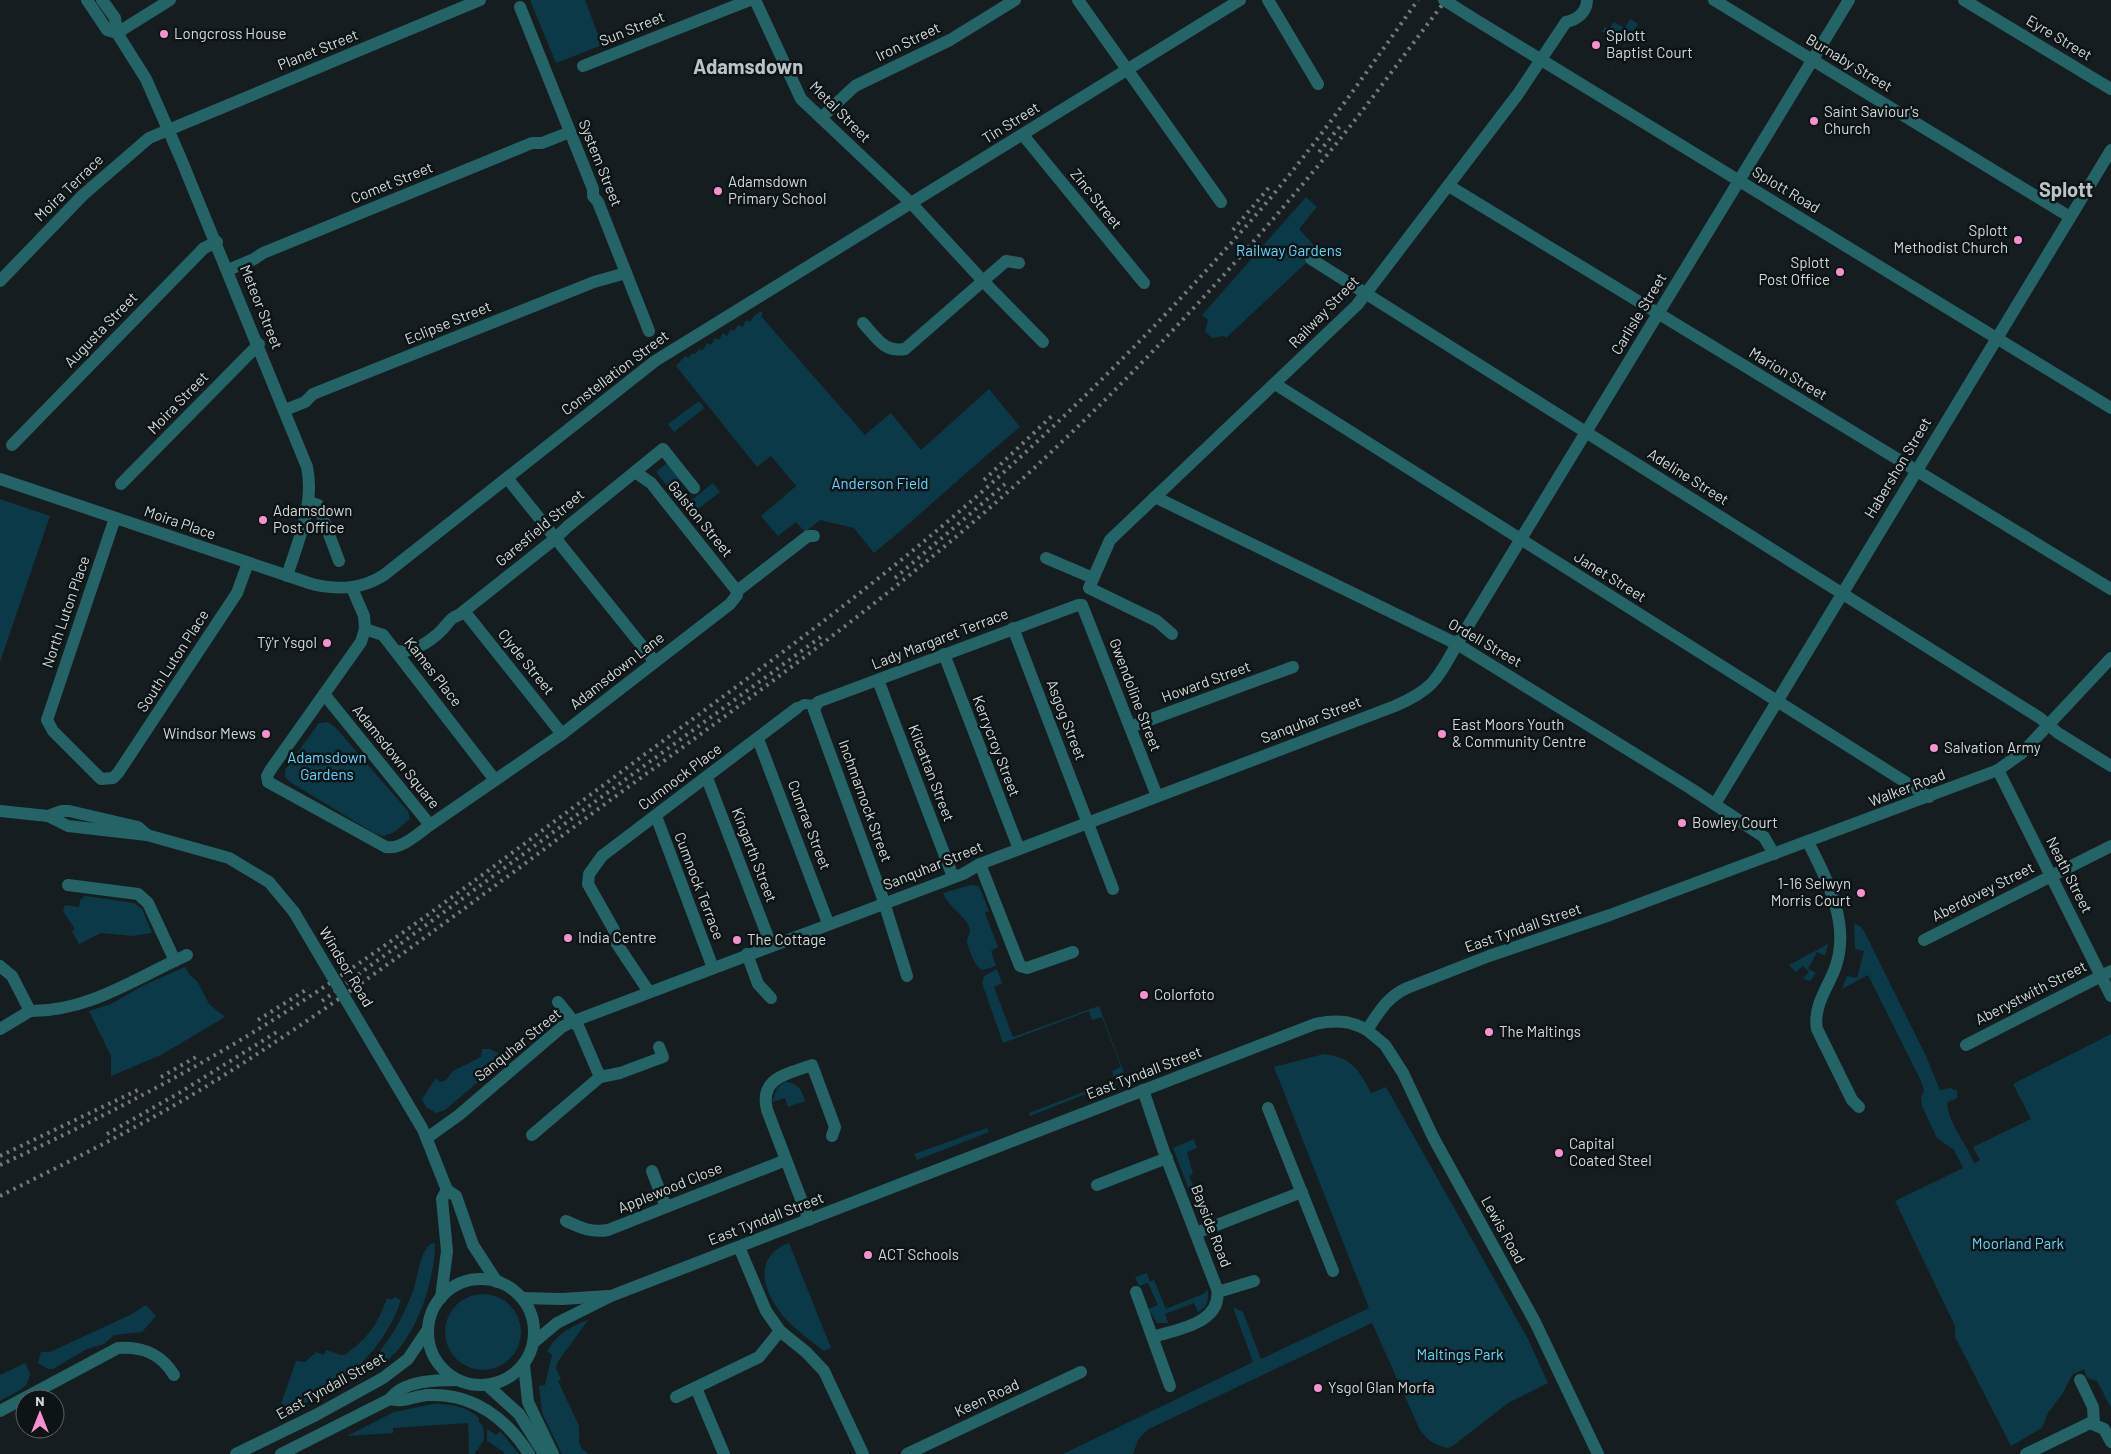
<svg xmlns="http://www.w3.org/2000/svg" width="2111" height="1454" viewBox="0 0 2111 1454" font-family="Barlow,sans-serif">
	<rect width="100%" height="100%" fill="#161d20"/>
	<g fill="#0b3947">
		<path d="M530 0H585L602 45 556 63Z"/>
		<path d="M1630 19 1638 24 1605 79 1626 42 1618 36 1616 40 1602 31 1605 27 1609 29 1614 22 1625 28Z"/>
		<path d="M1306 197 1317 207 1299 229 1319 251 1226 338 1224 336 1212 338 1205 331 1208 320 1202 315Z"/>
		<path d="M761 311 763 314 761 316 865 435 891 413 921 450 989 389 1020 427C970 468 924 512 874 553L854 528 820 520 805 532 796 522 778 536 761 516 796 486 771 456 757 467 676 366 685 356 688 358 692 353 695 354 699 349 703 350 707 343 711 345 715 338 719 340 723 333 727 336 731 329 734 331 738 325 743 327 746 320 750 322 754 316Z"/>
		<path d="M699 401 704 408 702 410 674 432 668 424Z"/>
		<path d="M667 463 683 482 671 491 656 472Z"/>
		<path d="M713 483 720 492 690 515 683 507Z"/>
		<path d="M0 499 50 516 0 662Z"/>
		<path d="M328 722 335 727 408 811 410 819 393 833 383 836 374 833 290 782 285 777V770L319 723Z"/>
		<path d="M971 885 979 886 989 911 985 913 998 947 991 951 996 966 983 970C976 969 968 949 967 941 967 938 970 934 970 930 969 918 947 906 943 893Z"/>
		<path d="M85 896 134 903 142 909 152 933 132 936 101 933 79 944 72 931 75 929 63 911 65 905 79 907 80 900Z"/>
		<path d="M1854 924 1860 926 1864 931 1926 1056 1940 1090 1950 1088 1957 1091V1098L1948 1102C1944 1117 1969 1148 1974 1163L1980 1160 1973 1147 2031 1119 2013 1084 2111 1034V1408L2097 1381 2087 1378 2084 1369 2072 1375 2063 1393 2048 1413 2042 1428 2011 1446 2008 1440 1955 1337V1326L1895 1201 1963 1168 1954 1150 1937 1138 1922 1106 1921 1097 1924 1091 1921 1081 1868 975 1842 989 1847 976 1857 978 1864 951 1855 949Z"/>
		<path d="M1828 944 1825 956 1817 952 1808 969 1816 973 1810 981 1803 979 1809 972 1803 966 1796 972 1789 965Z"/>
		<path d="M185 967 190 975 197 981 209 1004 225 1017 161 1055 111 1076V1056L89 1011 111 1004 144 985Z"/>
		<path d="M997 969 1002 983 994 987 1013 1037 1099 1006 1126 1078 1030 1116 1029 1113 1115 1080 1112 1071 1121 1067 1102 1017 1092 1020 1089 1011 1003 1043 982 983 984 976Z"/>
		<path d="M482 1049H490L498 1053V1065L445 1110 436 1113 426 1107 422 1099 436 1078 440 1082 446 1080 453 1071 481 1057Z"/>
		<path d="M1324 1054C1352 1058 1358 1068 1371 1093L1386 1087 1528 1339 1548 1383 1508 1403 1454 1445 1448 1448C1434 1445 1428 1441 1420 1430L1372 1323 1147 1430 1138 1440 1133 1454H1063L1253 1362 1233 1307 1243 1312 1261 1359 1369 1308 1274 1067Z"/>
		<path d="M785 1082C798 1082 802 1091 805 1101L788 1107 785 1098 772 1102 777 1088Z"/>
		<path d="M987 1128 989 1132 917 1160 914 1154Z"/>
		<path d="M1194 1139 1197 1148 1187 1152 1193 1174 1189 1176 1205 1219 1199 1215 1173 1148Z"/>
		<path d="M435 1243C435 1279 418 1333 390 1358 379 1368 366 1374 353 1380 381 1355 400 1326 413 1291 418 1276 419 1255 430 1244Z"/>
		<path d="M789 1243 831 1348 824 1351C815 1344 805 1337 796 1329 770 1307 744 1260 789 1243Z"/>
		<path d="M1147 1273 1150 1282 1154 1280 1166 1309 1205 1293 1207 1289C1210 1299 1207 1307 1198 1312L1194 1303 1165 1314 1168 1323H1157L1148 1309 1158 1305 1148 1283 1139 1286 1135 1277Z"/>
		<circle cx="483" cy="1332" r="38"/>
		<path d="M394 1297 401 1300C380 1362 331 1391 276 1418L296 1361 305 1362 316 1352 324 1355 326 1350 341 1355 346 1354C369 1337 378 1324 387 1298L392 1300Z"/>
		<path d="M146 1305 156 1316 142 1332 114 1335 104 1344 87 1349 53 1369H48L38 1363 41 1352H50L130 1315Z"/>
		<path d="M588 1320 557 1363 556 1369 561 1379 558 1381 579 1426V1443L582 1449 589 1454H562L542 1413 539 1386 545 1385 552 1355 547 1351C558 1333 570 1327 588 1320Z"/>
		<path d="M25 1363 30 1374 27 1384 22 1389 0 1401V1375Z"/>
		<path d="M433 1404C449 1404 467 1406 479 1418V1422L483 1426 484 1440 474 1454H469L468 1423 393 1428V1433L347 1436 394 1412Z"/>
		<path d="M487 1429 496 1435 500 1431 519 1454H503L504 1452 487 1441Z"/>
	</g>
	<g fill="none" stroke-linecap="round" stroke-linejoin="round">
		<path stroke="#246467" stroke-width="10" d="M797 708 804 704 815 705"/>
		<g stroke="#246467" stroke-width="12">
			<path d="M87 0 107 30 117 33"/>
			<path d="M102 0 115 18 117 33 146 79 181 159 307 467C315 504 298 541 287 576"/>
			<path d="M755 0 801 99 912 204 983 281 905 349C884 353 876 337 863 323"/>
			<path d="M1078 0 1221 202"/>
			<path d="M1268 0 1318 84"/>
			<path d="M1714 0 2070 217"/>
			<path d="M1964 0 2111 89"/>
			<path d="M520 7 593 189V196L598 202 649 331"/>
			<path d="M1471 17 2111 408"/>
			<path d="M117 33 170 0"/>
			<path d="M583 66 750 0"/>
			<path d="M821 118 855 86 950 40 1015 0"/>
			<path d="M1023 135 1144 283"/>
			<path d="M1449 186 2111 589"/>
			<path d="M1311 259 2040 718 2058 733 2111 766"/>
			<path d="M1019 263 1006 261 983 281 1043 342"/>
			<path d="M228 270 254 259 263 253 532 143H542L570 132"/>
			<path d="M0 281 83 195 149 138 480 0"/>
			<path d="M1275 384 1929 797"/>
			<path d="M285 410 305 402 313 394 594 282 626 273"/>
			<path d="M12 445 204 248 217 242"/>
			<path d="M635 472 651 483 737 591"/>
			<path d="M507 478 655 662"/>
			<path d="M0 479 312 584C337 590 361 590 384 575L655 361 1240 0"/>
			<path d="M121 484 259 344"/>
			<path d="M1155 497 1457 644 1849 0"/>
			<path d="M309 502 318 505 339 561"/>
			<path d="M115 518 47 720 53 731 101 779 113 778 118 773 237 593 248 563"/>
			<path d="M1046 558 1093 578"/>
			<path d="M464 611 562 734"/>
			<path d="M1013 628 1113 889"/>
			<path d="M365 629 383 635 495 780"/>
			<path d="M1172 634 1157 621 1089 588 1110 540 1357 305 1518 94 1566 22C1577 20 1587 12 1587 0"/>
			<path d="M396 651C414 654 436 638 447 624 451 619 453 617 459 615L556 538 567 527 663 449 694 488"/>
			<path d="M944 654 1019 849"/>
			<path d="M878 680 953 877"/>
			<path d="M324 694 430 825C419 833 401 850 386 847L268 782 267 776 271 769 361 642 365 629 364 616 352 588"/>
			<path d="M1130 727 1293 667"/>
			<path d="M758 739 828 923"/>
			<path d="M1998 770 2111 996"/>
			<path d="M707 778 771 945"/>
			<path d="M1715 804 2111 150"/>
			<path d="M656 816 713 968"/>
			<path d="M430 825 562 734 730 604 737 595V591L808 536H814"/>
			<path d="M1808 842C1828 881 1852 927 1834 971 1826 990 1813 1008 1817 1029L1852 1100 1859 1107"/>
			<path d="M980 864 1020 966 1027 968 1073 952"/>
			<path d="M68 885 138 894 148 903 175 961"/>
			<path d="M1924 940 2111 846"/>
			<path d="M747 954 758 984 771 998"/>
			<path d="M0 966 12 976 30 1011C88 1012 136 978 187 955"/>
			<path d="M907 976 882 896 814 710 818 702 1078 605H1082L1157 796"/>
			<path d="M649 992 617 944 614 930 588 884 589 874 602 856 797 708"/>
			<path d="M0 1029 30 1011"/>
			<path d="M1367 1030 1385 1045 1403 1073 1433 1137 1535 1322 1598 1454"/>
			<path d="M1966 1045 2111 971"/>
			<path d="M600 1077 620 1073 663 1057 659 1047"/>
			<path d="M1143 1090 1163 1149 1217 1289C1223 1323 1178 1329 1153 1337"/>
			<path d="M1268 1108 1333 1271"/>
			<path d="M532 1135 600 1077 579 1028 558 1002"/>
			<path d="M652 1171 666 1207"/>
			<path d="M1097 1185 1167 1158"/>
			<path d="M809 1220 767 1110C759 1077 788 1074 812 1065L835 1127 832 1136"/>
			<path d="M566 1221C581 1228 592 1233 608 1230L786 1160"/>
			<path d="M1196 1233 1302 1192"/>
			<path d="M739 1247 766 1311 780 1331 806 1352 824 1371 863 1454"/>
			<path d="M1136 1292 1170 1386"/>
			<path d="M1218 1292 1254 1281"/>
			<path d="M2080 1380 2093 1407 2094 1424"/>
			<path d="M696 1388 724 1454"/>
			<path d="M676 1397 759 1357 780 1331"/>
			<path d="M0 1411 118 1348C143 1346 161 1354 174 1375"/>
			<path d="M907 1454 1081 1372"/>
			<path d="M2026 1454 2090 1423 2104 1429 2111 1442"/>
		</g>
		<g stroke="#246467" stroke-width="12">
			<path d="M0 811 48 816 68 826 147 835 229 858 269 882 294 912"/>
			<path d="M48 816 62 811H69L138 827 147 835"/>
			<path d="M424 1132 447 1190 442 1199 447 1251 441 1298"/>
			<path d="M427 1138 459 1115 562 1027 574 1021 963 874 980 864 1395 706C1434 689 1437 679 1457 644L1690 788 1764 837 1774 854"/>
			<path d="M447 1190 456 1196 473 1245 497 1282"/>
			<circle cx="481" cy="1332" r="53"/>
			<path d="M522 1298 562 1299 609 1296"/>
			<path d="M533 1343 557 1323 611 1296 1315 1024C1334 1020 1350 1020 1367 1030 1379 1012 1387 997 1407 988L1489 956 1610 915 1998 770 2022 753 2111 658"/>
			<path d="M524 1365 528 1402 553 1454"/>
			<path d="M487 1385 519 1414 544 1454"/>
			<path d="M390 1399C403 1403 414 1396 428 1395 473 1393 506 1418 529 1454"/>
			<path d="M236 1454 316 1415 383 1378 408 1359 428 1329"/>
			<path d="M281 1454 390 1399C404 1380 436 1380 458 1380"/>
		</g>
		<g stroke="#74797c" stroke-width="4" stroke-dasharray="2.5 5" stroke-linecap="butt">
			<path d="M1319 152 1341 125"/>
			<path d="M1233 230 1271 185"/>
			<path d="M984 480 1055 413"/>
			<path d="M895 578 1005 484"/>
			<path d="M322 1001 822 636"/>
			<path d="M258 1020 309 988"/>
			<path d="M161 1077 196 1057"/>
			<path d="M107 1134 179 1093 280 1030"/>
			<path d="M0 1156 142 1088"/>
			<path d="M0 1165C102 1118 201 1067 295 1006 402 937 503 859 605 784 744 680 887 580 1015 462 1099 385 1180 302 1255 216 1314 148 1366 73 1418 0"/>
			<path d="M0 1196C74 1159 148 1123 218 1079 352 995 478 898 605 804 751 697 898 593 1032 470 1141 369 1242 259 1336 144 1374 97 1409 48 1446 0"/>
		</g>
		<path stroke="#246467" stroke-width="12" d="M1444 0 1471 17"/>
		<path stroke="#246467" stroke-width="12" d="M294 912 422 1128"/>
	</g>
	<g fill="#f790ce" stroke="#0d1416" stroke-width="2">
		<circle cx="164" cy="34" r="5"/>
		<circle cx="1596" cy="45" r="5"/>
		<circle cx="1814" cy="121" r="5"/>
		<circle cx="718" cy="191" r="5"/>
		<circle cx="2018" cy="240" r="5"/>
		<circle cx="1840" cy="272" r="5"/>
		<circle cx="263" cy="520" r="5"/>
		<circle cx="327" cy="643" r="5"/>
		<circle cx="266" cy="734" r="5"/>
		<circle cx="1442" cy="734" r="5"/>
		<circle cx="1934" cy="748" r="5"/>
		<circle cx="1682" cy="823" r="5"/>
		<circle cx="1861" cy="893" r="5"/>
		<circle cx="568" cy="938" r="5"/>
		<circle cx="737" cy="940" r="5"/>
		<circle cx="1144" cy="995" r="5"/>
		<circle cx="1489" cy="1032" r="5"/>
		<circle cx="1559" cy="1153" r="5"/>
		<circle cx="868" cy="1255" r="5"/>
		<circle cx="1318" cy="1388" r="5"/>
	</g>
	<g text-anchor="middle" stroke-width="5" stroke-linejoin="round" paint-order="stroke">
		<g font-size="15" fill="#d4d8da" stroke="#0d1416">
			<text transform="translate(632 29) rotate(-22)" y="5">Sun Street</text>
			<text transform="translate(2059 38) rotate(31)" y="5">Eyre Street</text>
			<text transform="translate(908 42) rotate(-26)" y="5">Iron Street</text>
			<text transform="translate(318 50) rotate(-22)" y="5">Planet Street</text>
			<text transform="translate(1849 63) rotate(31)" y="5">Burnaby Street</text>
			<text transform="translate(840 112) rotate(45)" y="5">Metal Street</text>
			<text transform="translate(1011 123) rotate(-32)" y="5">Tin Street</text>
			<text transform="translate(600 163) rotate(68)" y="5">System Street</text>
			<text transform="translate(392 183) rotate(-22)" y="5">Comet Street</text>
			<text transform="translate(69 188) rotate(-44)" y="5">Moira Terrace</text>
			<text transform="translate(1786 190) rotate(31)" y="5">Splott Road</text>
			<text transform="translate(1096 199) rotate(51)" y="5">Zinc Street</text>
			<text transform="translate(261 307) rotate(68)" y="5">Meteor Street</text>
			<text transform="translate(1324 312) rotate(-46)" y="5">Railway Street</text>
			<text transform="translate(1639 314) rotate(-59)" y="5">Carlisle Street</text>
			<text transform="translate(448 323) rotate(-22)" y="5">Eclipse Street</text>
			<text transform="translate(101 330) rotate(-46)" y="5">Augusta Street</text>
			<text transform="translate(615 373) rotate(-37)" y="5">Constellation Street</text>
			<text transform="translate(1788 374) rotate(31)" y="5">Marion Street</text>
			<text transform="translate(178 403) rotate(-46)" y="5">Moira Street</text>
			<text transform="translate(1898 468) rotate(-59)" y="5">Habershon Street</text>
			<text transform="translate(1688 477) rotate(32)" y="5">Adeline Street</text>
			<text transform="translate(700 519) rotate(51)" y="5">Galston Street</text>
			<text transform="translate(180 523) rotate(19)" y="5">Moira Place</text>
			<text transform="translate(540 528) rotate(-40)" y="5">Garesfield Street</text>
			<text transform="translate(1610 577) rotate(32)" y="5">Janet Street</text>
			<text transform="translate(66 612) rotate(-71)" y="5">North Luton Place</text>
			<text transform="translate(940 639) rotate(-21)" y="5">Lady Margaret Terrace</text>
			<text transform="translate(1485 643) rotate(30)" y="5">Ordell Street</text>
			<text transform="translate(173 661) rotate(-57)" y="5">South Luton Place</text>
			<text transform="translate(526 662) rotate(51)" y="5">Clyde Street</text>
			<text transform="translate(617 671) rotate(-38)" y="5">Adamsdown Lane</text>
			<text transform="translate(433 672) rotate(52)" y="5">Kames Place</text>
			<text transform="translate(1206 682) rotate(-20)" y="5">Howard Street</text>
			<text transform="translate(1135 695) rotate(69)" y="5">Gwendoline Street</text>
			<text transform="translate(1066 720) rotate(69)" y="5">Asgog Street</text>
			<text transform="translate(1311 720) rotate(-21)" y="5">Sanquhar Street</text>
			<text transform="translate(996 746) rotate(69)" y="5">Kerrycroy Street</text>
			<text transform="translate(396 757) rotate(51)" y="5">Adamsdown Square</text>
			<text transform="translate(931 773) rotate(69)" y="5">Kilcattan Street</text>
			<text transform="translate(680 777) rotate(-37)" y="5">Cumnock Place</text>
			<text transform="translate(1907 788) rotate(-21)" y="5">Walker Road</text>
			<text transform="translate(865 801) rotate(70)" y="5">Inchmarnock Street</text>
			<text transform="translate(809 825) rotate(69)" y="5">Cumrae Street</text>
			<text transform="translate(754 855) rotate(69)" y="5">Kingarth Street</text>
			<text transform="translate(933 866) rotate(-22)" y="5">Sanquhar Street</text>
			<text transform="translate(2069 875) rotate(63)" y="5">Neath Street</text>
			<text transform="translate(699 886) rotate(69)" y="5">Cumnock Terrace</text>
			<text transform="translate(1983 892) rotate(-27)" y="5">Aberdovey Street</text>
			<text transform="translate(1523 928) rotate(-19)" y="5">East Tyndall Street</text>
			<text transform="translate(346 967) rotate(59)" y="5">Windsor Road</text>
			<text transform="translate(2031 993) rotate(-27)" y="5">Aberystwith Street</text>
			<text transform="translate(518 1045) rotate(-39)" y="5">Sanquhar Street</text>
			<text transform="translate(1144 1073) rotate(-21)" y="5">East Tyndall Street</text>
			<text transform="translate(670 1188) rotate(-22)" y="5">Applewood Close</text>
			<text transform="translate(766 1219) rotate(-21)" y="5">East Tyndall Street</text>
			<text transform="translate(1211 1226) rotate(69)" y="5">Bayside Road</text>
			<text transform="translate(1503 1230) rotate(61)" y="5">Lewis Road</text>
			<text transform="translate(331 1386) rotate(-29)" y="5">East Tyndall Street</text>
			<text transform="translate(987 1398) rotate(-25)" y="5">Keen Road</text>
		</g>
		<g font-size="15" fill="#d4d8da" stroke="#0d1416" text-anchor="start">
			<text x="174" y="39">Longcross House</text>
			<text x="1606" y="41">Splott<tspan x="1606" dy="17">Baptist Court</tspan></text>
			<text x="1824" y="117">Saint Saviour's<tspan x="1824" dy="17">Church</tspan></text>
			<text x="728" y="187">Adamsdown<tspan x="728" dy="17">Primary School</tspan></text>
			<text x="2008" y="236" text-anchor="end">Splott<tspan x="2008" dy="17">Methodist Church</tspan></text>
			<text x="1830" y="268" text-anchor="end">Splott<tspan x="1830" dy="17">Post Office</tspan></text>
			<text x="273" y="516">Adamsdown<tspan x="273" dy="17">Post Office</tspan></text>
			<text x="317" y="648" text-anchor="end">Tŷ'r Ysgol</text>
			<text x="1452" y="730">East Moors Youth<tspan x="1452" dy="17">&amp; Community Centre</tspan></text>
			<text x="256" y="739" text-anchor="end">Windsor Mews</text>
			<text x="1944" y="753">Salvation Army</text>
			<text x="1692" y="828">Bowley Court</text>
			<text x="1851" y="889" text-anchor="end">1-16 Selwyn<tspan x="1851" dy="17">Morris Court</tspan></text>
			<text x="578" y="943">India Centre</text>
			<text x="747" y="945">The Cottage</text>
			<text x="1154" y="1000">Colorfoto</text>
			<text x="1499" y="1037">The Maltings</text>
			<text x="1569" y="1149">Capital<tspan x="1569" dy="17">Coated Steel</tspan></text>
			<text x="878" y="1260">ACT Schools</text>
			<text x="1328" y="1393">Ysgol Glan Morfa</text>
		</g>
		<g font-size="15" fill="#61d7fe" stroke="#0d1416">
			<text x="1289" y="256">Railway Gardens</text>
			<text x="880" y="489">Anderson Field</text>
			<text x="327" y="763">Adamsdown<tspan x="327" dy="17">Gardens</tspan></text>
			<text x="2018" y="1249">Moorland Park</text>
			<text x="1460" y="1360">Maltings Park</text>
		</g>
		<g font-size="20" font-weight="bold" fill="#bac3c7" stroke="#0d1416">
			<text x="748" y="74">Adamsdown</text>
			<text x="2066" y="197">Splott</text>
		</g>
	</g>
	<g transform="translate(40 1414)"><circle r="24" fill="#0d1416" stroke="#5d6264"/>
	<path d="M0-4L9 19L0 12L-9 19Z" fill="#f790ce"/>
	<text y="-8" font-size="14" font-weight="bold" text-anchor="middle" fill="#d4d8da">N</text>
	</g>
</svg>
